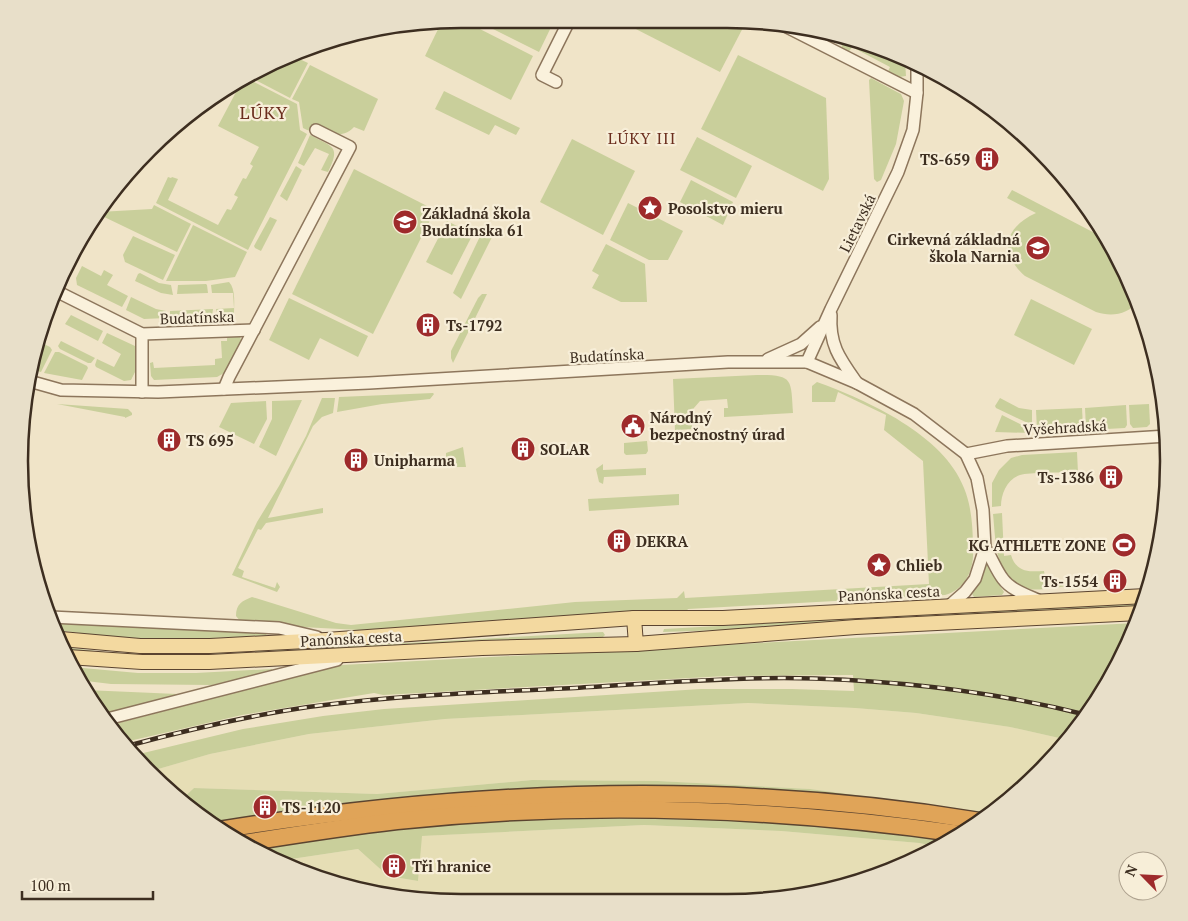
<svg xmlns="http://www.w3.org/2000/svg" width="1188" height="921" font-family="'PT Serif',serif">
<rect width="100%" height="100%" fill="#f0e4c8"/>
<g fill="#e6deb5">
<path d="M748 703 855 708 916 713 1010 727 1068 740 1019 792 990 813 810 789 658 781 532 780 377 794 194 788 181 800 148 772 210 754 309 734 445 719Z"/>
<path d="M644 825 781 831 919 843 940 847 869 879 757 901 460 902 375 894 291 869 278 861 358 849 388 876 418 881 421 836Z"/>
</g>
<g fill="#c9cf9b">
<path d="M460 19 533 56 511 100 425 56 442 21Z"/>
<path d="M488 19H555L539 52 485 25Z"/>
<path d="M629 19 747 20 720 72 626 24Z"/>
<path d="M851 39 870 42 905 61 906 76 899 77 887 74 890 67 852 47 848 53C843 51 841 49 842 43L848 46Z"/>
<path d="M738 55 826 98 829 179 823 191 701 129Z"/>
<path d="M293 56 308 63 290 98 246 75Z"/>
<path d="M310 65 378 99 364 131 354 127C343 140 317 135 303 128L299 102 292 99Z"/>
<path d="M244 77 297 104 300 130 307 134 248 250 156 203 168 177 171 178 172 177 178 179 168 200 218 225 227 209 231 210 238 197 234 195 243 178 246 179 253 166 250 164 259 147 218 126Z"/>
<path d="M871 78 897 92 901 94 904 101 896 144 881 180 877 182 874 179 869 80Z"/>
<path d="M444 91 520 128 516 135 495 125 489 135 435 109Z"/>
<path d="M310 135C333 147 341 146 328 172L321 170 329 154 315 148 304 166 298 163Z"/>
<path d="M697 137 752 166 736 198 680 170Z"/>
<path d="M572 139 635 171 603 235 540 202Z"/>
<path d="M296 166 302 170 287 201 280 196Z"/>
<path d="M354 169 435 210 373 334 292 294Z"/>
<path d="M691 180 733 202 723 225 680 202Z"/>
<path d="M1012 190 1110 241 1138 301C1128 315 1111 317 1096 312L1025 276C998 252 1005 227 1036 213L1007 198Z"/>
<path d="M628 203 683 231 668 260H649L610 240Z"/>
<path d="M154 205 191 224 177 252 98 214 99 212 152 209Z"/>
<path d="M270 217 277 220 261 251 255 248 254 246Z"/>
<path d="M447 221 473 234 452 275 426 262Z"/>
<path d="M193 225 247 252 235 277 206 281H166Z"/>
<path d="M484 228 494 233 461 299 453 293Z"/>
<path d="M133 236 175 255 163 280 125 262 123 255Z"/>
<path d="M606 244 645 264 647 302H621L592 288 599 275 592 271Z"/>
<path d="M82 266 101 276 104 270 113 275 107 285 128 296 122 307 77 285 76 278Z"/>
<path d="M140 273 159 283 171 285 173 295 161 293 135 281 138 274Z"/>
<path d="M229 282C236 289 234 305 234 315L218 316 216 309 234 308 233 293H212L211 285Z"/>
<path d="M206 284 207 285 208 293 177 294 178 285Z"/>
<path d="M482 294H487L453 363 451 358V351L478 298Z"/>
<path d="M131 297 156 309 166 311V318L144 319 126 310Z"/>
<path d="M289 298 368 336 358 357 320 338 309 360 269 340Z"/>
<path d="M1031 299 1092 329 1074 365 1014 335Z"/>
<path d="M213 309 212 316H170V311Z"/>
<path d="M71 315 103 331 98 341 65 324Z"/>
<path d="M107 333 135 346 136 370 131 380 124 381 96 367 95 365 97 359 114 367 121 354 102 343Z"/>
<path d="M227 336 240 337 242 342 228 368 224 373 217 377 154 380 151 376 150 363 153 362 154 368 215 365V359L222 358 221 341H227Z"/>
<path d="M36 340 50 347 52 350 41 372 31 369 34 346Z"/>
<path d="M61 341 95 358 91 363H88L60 349 58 346Z"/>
<path d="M55 352H59L87 366 88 368 82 380 44 373Z"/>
<path d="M757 375C793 375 791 378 793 413L724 417V408H728L727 399 700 401 687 416V424H692V429L675 430 673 379Z"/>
<path d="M817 382C867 400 944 435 964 488 972 507 973 531 973 551 974 571 964 590 945 595L688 609 686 612 359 630 244 624 240 621 236 616C236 604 242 601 252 597L336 623 351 625 575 602 677 598 684 591 685 598 929 584 923 461 884 430 886 415 838 392 835 402H812V386Z"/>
<path d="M433 393 434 394 430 399 382 404 337 412 339 397Z"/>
<path d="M322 398H335L333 413 322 417 313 426 268 518 323 508V513L266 523 261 530 258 529 238 568 244 571 242 577 275 588 277 582 280 587 277 592 232 575 257 522 279 486 306 436Z"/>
<path d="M1000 398 1019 408 1032 410V425L996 408 995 406Z"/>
<path d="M302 400 276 456 259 447 272 419V401Z"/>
<path d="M266 401 267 419 254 444 219 427 231 403Z"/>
<path d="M57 404 128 409 132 413V415L125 418V417Z"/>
<path d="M1149 404 1150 424 1147 427 1133 428 1130 424 1129 405Z"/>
<path d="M1126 405 1127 425 1125 428 1088 430 1086 428 1085 408Z"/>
<path d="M1082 408 1083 427 1081 430 1040 432 1037 430 1036 410Z"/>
<path d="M1002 415 1032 430 1031 433 995 432Z"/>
<path d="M647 441 648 451 646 454 626 455 624 453V443Z"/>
<path d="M463 447 466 467H446V453Z"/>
<path d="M1077 452 1078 473 1072 477 1071 472C1059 473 1030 472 1020 475 1007 479 1001 494 1001 506L992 507V483L999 470 1011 458 1022 455Z"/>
<path d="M603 464V470L646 468V475L604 477 603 484 599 482 596 469Z"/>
<path d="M679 494V505L589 511 588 499Z"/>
<path d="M1002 513 1004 556 1011 555C1016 572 1029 572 1044 571L1046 583 1068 586C1056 587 1040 591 1029 589 994 580 996 542 993 514Z"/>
<path d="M985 561 988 562 995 578 1004 592 1002 595 974 597 972 594 979 584Z"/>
<path d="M1144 602 1142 608 754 629 663 632 664 629Z"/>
<path d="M53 622 261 633 266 634 267 636 185 639 120 638 57 630Z"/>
<path d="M1136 623 1124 656 1078 729 1068 740 1010 727 916 713 855 708 748 703 445 719 309 734 210 754 148 772 135 755 243 729 323 716 384 709 701 689H792L854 691 853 675 726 676 383 695 374 693 242 715 125 742 111 725 342 665Z"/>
<path d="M603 632 605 635 603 637 198 658 66 652 64 647 104 652 158 655 228 653Z"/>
<path d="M72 667 138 673H196L272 669V671L212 685 111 684 78 680Z"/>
<path d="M85 690 177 694V696L103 715Z"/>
<path d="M532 780 658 781 810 789 990 813 949 843 940 847 919 843 781 831 644 825 422 836 418 881 388 876 358 849 278 861 215 828 181 800 194 788 377 794Z"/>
</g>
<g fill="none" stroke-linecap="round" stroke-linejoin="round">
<defs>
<g id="minor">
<path d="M783 25 917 93"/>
<path d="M556 82 542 75 570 19"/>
<path d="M56 291 142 334 254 330"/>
<path d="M831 315C829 345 840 359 857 383"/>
<path d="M768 359 801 344 820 327"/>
<path d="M807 362 831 309 898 172 913 130 917 93V68"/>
<path d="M29 381 61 390 158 392 369 383 728 362H807L857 383 914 414 966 454 977 478 983 510 985 548 975 579 965 592 949 606"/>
<path d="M224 389 229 377 350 147 316 130"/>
<path d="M142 392V334"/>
<path d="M966 454 1007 446 1167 436"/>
<path d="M985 548C992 558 996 570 1003 579 1011 590 1027 595 1040 601"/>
<path d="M51 617 279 628 317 637"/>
<path d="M107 719 337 660"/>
</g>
<g id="major">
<path d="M634 618 636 644"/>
<path d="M61 639 140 646H210L326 640 634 618H723L1146 596"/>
<path d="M68 657 142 662H209L482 648 636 644 856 627 1140 613"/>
</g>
<g id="highway">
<path d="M219 830C471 789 727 779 980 821"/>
<path d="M244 843C294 835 345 827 397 821 584 801 775 808 961 834"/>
</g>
</defs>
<use href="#minor" stroke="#8d765c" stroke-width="14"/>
<use href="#major" stroke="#5b4430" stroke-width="16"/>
<use href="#highway" stroke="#5b4430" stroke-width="19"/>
<use href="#minor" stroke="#faf1dc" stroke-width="11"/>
<use href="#major" stroke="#f3d9a0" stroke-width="14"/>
<use href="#highway" stroke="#e0a458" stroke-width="16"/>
<defs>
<path id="rail" d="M127 746C187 730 247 716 308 707 396 695 486 692 575 688 644 684 714 678 784 678 886 679 988 690 1087 715"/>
</defs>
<use href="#rail" stroke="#3d2e20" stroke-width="4.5"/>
<use href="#rail" stroke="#f7eed8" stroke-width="2.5" stroke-dasharray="8" stroke-linecap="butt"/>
</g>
<defs>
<symbol id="building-disc" viewBox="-11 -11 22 22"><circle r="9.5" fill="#9e2a2b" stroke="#f7eed8"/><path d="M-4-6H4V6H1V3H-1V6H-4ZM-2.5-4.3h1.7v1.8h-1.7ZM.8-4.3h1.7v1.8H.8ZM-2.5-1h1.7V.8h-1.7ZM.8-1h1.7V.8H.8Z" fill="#fff"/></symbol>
<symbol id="sight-disc" viewBox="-11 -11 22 22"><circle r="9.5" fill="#9e2a2b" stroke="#f7eed8"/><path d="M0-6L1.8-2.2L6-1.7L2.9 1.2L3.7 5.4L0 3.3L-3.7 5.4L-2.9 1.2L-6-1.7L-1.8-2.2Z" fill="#fff"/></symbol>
<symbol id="school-disc" viewBox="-11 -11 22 22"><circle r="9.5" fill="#9e2a2b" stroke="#f7eed8"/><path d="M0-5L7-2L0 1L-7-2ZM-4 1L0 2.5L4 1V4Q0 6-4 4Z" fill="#fff"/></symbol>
<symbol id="civic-disc" viewBox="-11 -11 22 22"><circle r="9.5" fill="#9e2a2b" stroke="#f7eed8"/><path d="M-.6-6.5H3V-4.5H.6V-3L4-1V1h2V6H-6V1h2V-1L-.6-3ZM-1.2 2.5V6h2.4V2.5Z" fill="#fff"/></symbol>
<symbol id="stadium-disc" viewBox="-11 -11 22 22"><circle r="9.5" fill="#9e2a2b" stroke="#f7eed8"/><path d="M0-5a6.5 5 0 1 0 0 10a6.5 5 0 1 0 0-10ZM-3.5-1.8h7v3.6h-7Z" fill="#fff"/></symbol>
</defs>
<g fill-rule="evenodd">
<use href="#building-disc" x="973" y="145" width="28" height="28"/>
<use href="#sight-disc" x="636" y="194" width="28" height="28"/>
<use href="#school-disc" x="391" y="208" width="28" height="28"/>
<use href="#school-disc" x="1024" y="234" width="28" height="28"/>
<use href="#building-disc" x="414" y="311" width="28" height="28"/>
<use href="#civic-disc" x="619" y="412" width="28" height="28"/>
<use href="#building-disc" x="155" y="426" width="28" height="28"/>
<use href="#building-disc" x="509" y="435" width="28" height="28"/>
<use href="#building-disc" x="342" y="446" width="28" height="28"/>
<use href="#building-disc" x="1097" y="463" width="28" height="28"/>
<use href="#building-disc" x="605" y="527" width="28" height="28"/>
<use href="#stadium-disc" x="1110" y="531" width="28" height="28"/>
<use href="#sight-disc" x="865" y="551" width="28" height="28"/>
<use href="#building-disc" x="1101" y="567" width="28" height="28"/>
<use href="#building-disc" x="251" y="793" width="28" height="28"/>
<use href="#building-disc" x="380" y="852" width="28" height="28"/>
</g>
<g text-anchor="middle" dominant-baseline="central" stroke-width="4.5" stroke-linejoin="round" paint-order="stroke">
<g font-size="15" font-weight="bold" fill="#3d2e20" stroke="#f7eed8" text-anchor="start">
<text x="970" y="159" text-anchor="end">TS-659</text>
<text x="668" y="208">Posolstvo mieru</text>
<text x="422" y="213">Základná škola<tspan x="422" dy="17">Budatínska 61</tspan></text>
<text x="1020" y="239" text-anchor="end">Cirkevná základná<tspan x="1020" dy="17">škola Narnia</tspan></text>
<text x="446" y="325">Ts-1792</text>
<text x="650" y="417">Národný<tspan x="650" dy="17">bezpečnostný úrad</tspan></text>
<text x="186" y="440">TS 695</text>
<text x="540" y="449">SOLAR</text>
<text x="374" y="460">Unipharma</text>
<text x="1094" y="477" text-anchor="end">Ts-1386</text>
<text x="636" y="541">DEKRA</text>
<text x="1106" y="545" text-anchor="end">KG ATHLETE ZONE</text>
<text x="896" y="565">Chlieb</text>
<text x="1098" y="581" text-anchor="end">Ts-1554</text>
<text x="282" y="807">TS-1120</text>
<text x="412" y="866">Tři hranice</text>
</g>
<g font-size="15" fill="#3d2e20" stroke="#f7eed8">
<text transform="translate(857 223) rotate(-64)">Lietavská</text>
<text transform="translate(197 317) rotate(-2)">Budatínska</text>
<text transform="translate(607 355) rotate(-3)">Budatínska</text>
<text transform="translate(1065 427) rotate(-3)">Vyšehradská</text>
<text transform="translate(889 593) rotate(-3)">Panónska cesta</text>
<text transform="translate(351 638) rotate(-3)">Panónska cesta</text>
</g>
<g font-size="16" letter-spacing="1" fill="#6b2e1e" stroke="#f7eed8">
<text x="642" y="138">LÚKY III</text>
</g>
<g font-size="18" letter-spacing="1" fill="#6b2e1e" stroke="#f7eed8">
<text x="264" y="112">LÚKY</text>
</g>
</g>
<path d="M0 0H1188V921H0ZM461 28H727A433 433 0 0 1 1160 461V461A433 433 0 0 1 727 894H461A433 433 0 0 1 28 461V461A433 433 0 0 1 461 28Z" fill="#e8dfc9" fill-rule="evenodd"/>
<path fill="none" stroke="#3d2e20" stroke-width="2.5" d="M461 28H727A433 433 0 0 1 1160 461V461A433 433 0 0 1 727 894H461A433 433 0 0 1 28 461V461A433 433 0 0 1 461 28Z"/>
<g transform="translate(1143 876) rotate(294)"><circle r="24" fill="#f7eed8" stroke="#ada18e"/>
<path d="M0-4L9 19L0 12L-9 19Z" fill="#9e2a2b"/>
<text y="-8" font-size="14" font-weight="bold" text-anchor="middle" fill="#3d2e20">N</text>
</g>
<path d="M22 891v8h131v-8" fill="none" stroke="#3d2e20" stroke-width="2.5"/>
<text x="30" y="891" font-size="15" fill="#3d2e20" stroke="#f7eed8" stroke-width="4" paint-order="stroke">100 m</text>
</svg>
